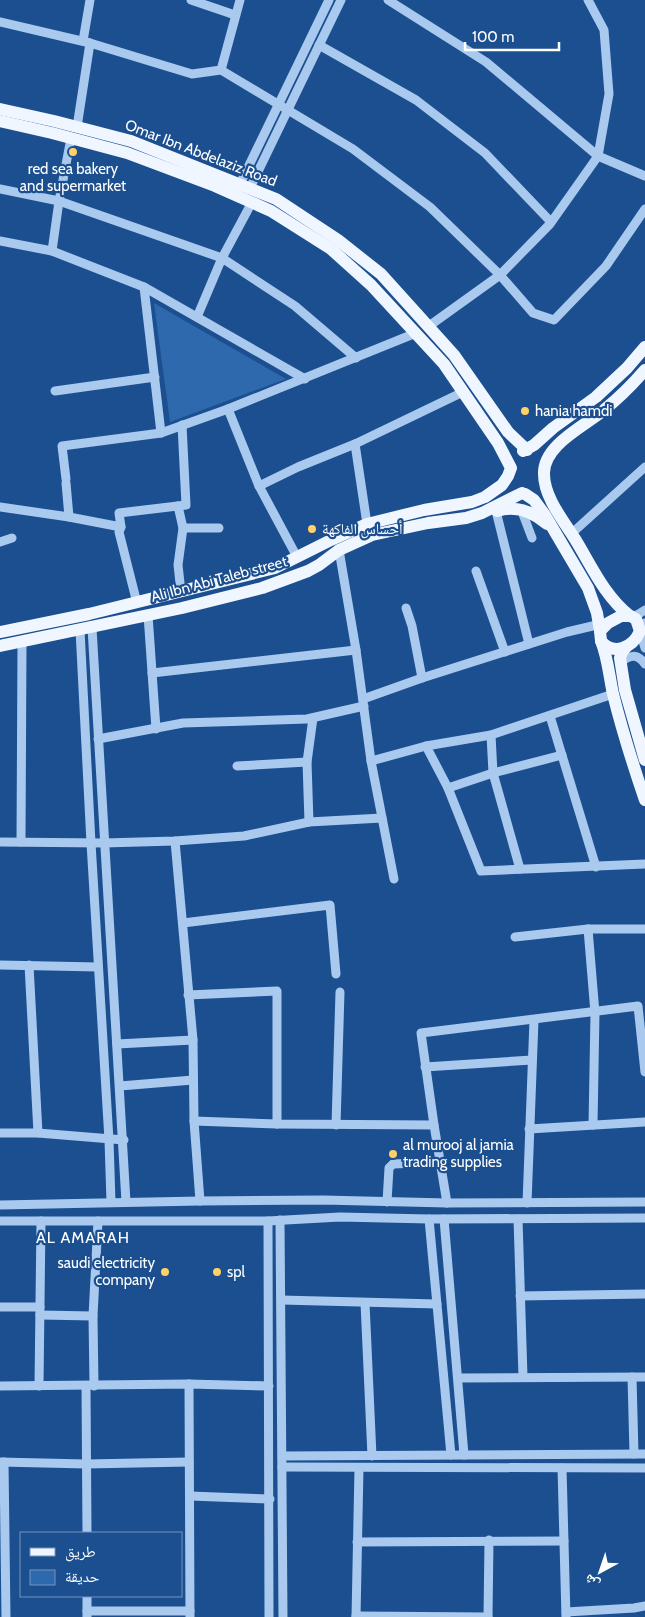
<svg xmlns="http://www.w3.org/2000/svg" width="645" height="1617" font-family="Cabin,'Noto Naskh Arabic',sans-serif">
<rect width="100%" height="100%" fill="#1b4f8f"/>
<path fill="#2e69ad" d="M154 303 286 379 170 422Z"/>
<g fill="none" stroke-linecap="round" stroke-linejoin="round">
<g stroke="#a9c9ee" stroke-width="9">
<path d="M191 0 235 15"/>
<path d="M388 0 486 62 598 156 645 176"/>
<path d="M0 22 90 43 192 74 221 70 353 149 430 207 500 275 533 313 554 320 606 266 645 209"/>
<path d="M83 41 90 0"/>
<path d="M319 45 416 100 485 153 551 222"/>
<path d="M221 70 240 0"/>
<path d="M77 127 90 43"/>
<path d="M240 184 329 0"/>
<path d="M250 188 341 0"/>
<path d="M0 189 59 201 222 258 295 306 356 358"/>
<path d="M0 241 52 251 144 287 305 379"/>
<path d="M52 251 59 201 71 138"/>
<path d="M144 287 161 433"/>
<path d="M197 317 222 258 252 202"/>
<path d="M429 326 500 275 550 224 598 156 609 94 604 30 588 0"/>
<path d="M55 391 155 377"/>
<path d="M228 409 259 486 297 557"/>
<path d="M355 444 367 524"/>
<path d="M66 479 62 446 161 433 228 409 416 333"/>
<path d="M66 483 69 517"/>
<path d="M259 486 298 467 355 444 463 392"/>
<path d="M178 506 183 528 178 565 181 592"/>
<path d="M0 507 69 517 121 527"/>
<path d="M521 509 532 538"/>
<path d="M496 511 529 644"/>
<path d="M183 528H219"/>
<path d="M571 534 645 467"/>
<path d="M0 542 12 538"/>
<path d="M339 550 356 650 371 761 394 879"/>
<path d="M476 571 505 652"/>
<path d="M137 603 119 532 121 527 119 513 186 505 182 425"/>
<path d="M406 608 412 626 422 678"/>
<path d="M148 615 156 729"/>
<path d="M630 616 637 615 645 610"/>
<path d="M645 623 640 631 645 648"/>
<path d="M92 628 126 1202"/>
<path d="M80 630 91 843 109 1140 111 1202"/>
<path d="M620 663C629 655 637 653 645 664"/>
<path d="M152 673 356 650"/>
<path d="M363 699 422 678 567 632 601 624"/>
<path d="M550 716 596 867"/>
<path d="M491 735 493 773 520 869"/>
<path d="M98 739 183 723 307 719 364 706"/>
<path d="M426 746 448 788 481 871 645 864"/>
<path d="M371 761 426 746 491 735 613 694"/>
<path d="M237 766 307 762"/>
<path d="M448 788 493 773 562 755"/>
<path d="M309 822 307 762 313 718"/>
<path d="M175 841 193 1040 194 1121 200 1201"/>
<path d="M0 842 104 843 175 841 244 836 309 822 382 818"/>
<path d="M21 842 22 643"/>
<path d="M183 923 330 905 336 974"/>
<path d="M588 929 595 1013 593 1125"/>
<path d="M515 937 588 929H645"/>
<path d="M0 965 98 967"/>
<path d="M29 965 38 1133"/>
<path d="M188 995 277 991V1124"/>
<path d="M117 1044 193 1040"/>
<path d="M425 1067 532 1060"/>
<path d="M120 1086 193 1080"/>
<path d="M194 1121 277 1124 434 1125 447 1203"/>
<path d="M336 1125 340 992"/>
<path d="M434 1125 421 1033 638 1006 645 1072"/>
<path d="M529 1129 645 1122"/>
<path d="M0 1133H38L124 1140"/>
<path d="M387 1202 389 1168 393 1164 440 1162"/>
<path d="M527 1203 534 1020"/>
<path d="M0 1205 200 1201 323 1200 447 1203 645 1202"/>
<path d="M429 1219 451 1455"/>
<path d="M444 1219 464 1455"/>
<path d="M518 1219 523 1377"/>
<path d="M280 1220 283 1617"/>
<path d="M0 1221H268L340 1217 429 1219 645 1218"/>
<path d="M268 1221 269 1617"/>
<path d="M520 1296 645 1294"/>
<path d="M281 1300 437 1304"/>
<path d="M365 1303 372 1456"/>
<path d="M0 1307H40"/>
<path d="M40 1315 93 1316"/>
<path d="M632 1377 634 1454"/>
<path d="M458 1378 645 1377"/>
<path d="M189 1384 190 1617"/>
<path d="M0 1386 189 1384 269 1386"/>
<path d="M39 1386 41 1221"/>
<path d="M86 1386 87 1533"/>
<path d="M94 1386 93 1316 98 1221"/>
<path d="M282 1456 645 1454"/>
<path d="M0 1462 86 1464 189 1462"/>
<path d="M4 1462 6 1617"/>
<path d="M282 1467 645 1468"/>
<path d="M562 1468 566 1617"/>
<path d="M190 1496 270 1499"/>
<path d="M357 1542 564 1541"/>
<path d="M87 1596V1617"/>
<path d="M87 1611H190"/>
<path d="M566 1612 634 1608 645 1606"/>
<path d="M356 1616 488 1617"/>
<path d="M356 1617 359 1468"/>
<path d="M488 1617 489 1540"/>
</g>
<g stroke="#f0f6ff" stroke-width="12">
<path d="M0 109 54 121 131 141 276 199 338 240 381 274 454 355 508 432 527 450"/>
<path d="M0 121 52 133 127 153 215 186 271 211 331 249 371 285 444 364 498 443 511 468 508 476 502 485 485 497 472 502 424 510 367 524 331 540 275 568 89 614 0 632"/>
<path d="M523 451 534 445 553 428 596 397 627 368 645 347"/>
<path d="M525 494 534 500 545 515 588 588 597 613 600 631"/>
<path d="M497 511C516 505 533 512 547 524"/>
<path d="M621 616H630L636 619 640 631C633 648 613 656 601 641L600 631 608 623Z"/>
<path d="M630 616C605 597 591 565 575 539 563 520 544 497 544 474 543 445 585 426 604 410 619 398 633 384 645 370"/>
<path d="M601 641C608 658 609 676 613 694 622 730 633 765 645 800"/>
<path d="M0 646 182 608 262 588 308 571 319 565 339 550 372 535 428 523 466 518 482 513 522 493"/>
<path d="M626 647 622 652 620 658 625 690 645 760"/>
</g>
</g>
<g fill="#ffd166" stroke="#1b4f8f" stroke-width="2">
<circle cx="73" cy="152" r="5"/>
<circle cx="525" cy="411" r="5"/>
<circle cx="312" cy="529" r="5"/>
<circle cx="393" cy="1154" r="5"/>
<circle cx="165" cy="1272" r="5"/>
<circle cx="217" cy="1272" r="5"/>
</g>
<g text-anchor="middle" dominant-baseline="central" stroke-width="4.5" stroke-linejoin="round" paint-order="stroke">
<g font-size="15" fill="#fff" stroke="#1b4f8f">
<text transform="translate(201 153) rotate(21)">Omar Ibn Abdelaziz Road</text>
<text transform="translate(219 579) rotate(-15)">Ali Ibn Abi Taleb street</text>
</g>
<g font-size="15" fill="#fff" stroke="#1b4f8f" text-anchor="start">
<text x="73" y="169" text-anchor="middle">red sea bakery<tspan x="73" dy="17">and supermarket</tspan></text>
<text x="535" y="411">hania hamdi</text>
<text x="322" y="529">أحساس الفاكهة</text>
<text x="403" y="1145">al murooj al jamia<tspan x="403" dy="17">trading supplies</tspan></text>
<text x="155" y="1263" text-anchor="end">saudi electricity<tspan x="155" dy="17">company</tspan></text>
<text x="227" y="1272">spl</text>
</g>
<g font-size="16" letter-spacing="1" fill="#fff" stroke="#1b4f8f">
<text x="83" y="1237">AL AMARAH</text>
</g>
</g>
<rect x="20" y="1532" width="162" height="65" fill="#1b4f8f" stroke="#7695bc"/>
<rect x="30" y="1548" width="25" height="8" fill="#f0f6ff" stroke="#7695bc"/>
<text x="65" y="1557" font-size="15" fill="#ffffff">طريق</text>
<rect x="30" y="1570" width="25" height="15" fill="#2e69ad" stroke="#7695bc"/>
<text x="65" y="1582" font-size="15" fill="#ffffff">حديقة</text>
<g transform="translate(600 1572) rotate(220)" stroke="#1b4f8f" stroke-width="4" paint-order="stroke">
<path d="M0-4L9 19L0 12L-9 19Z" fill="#ffffff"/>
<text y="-8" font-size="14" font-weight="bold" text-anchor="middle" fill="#ffffff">ش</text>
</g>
<path d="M465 42v8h94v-8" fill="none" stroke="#ffffff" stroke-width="2.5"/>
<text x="472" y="42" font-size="15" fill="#ffffff" stroke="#1b4f8f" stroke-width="4" paint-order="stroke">100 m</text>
</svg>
